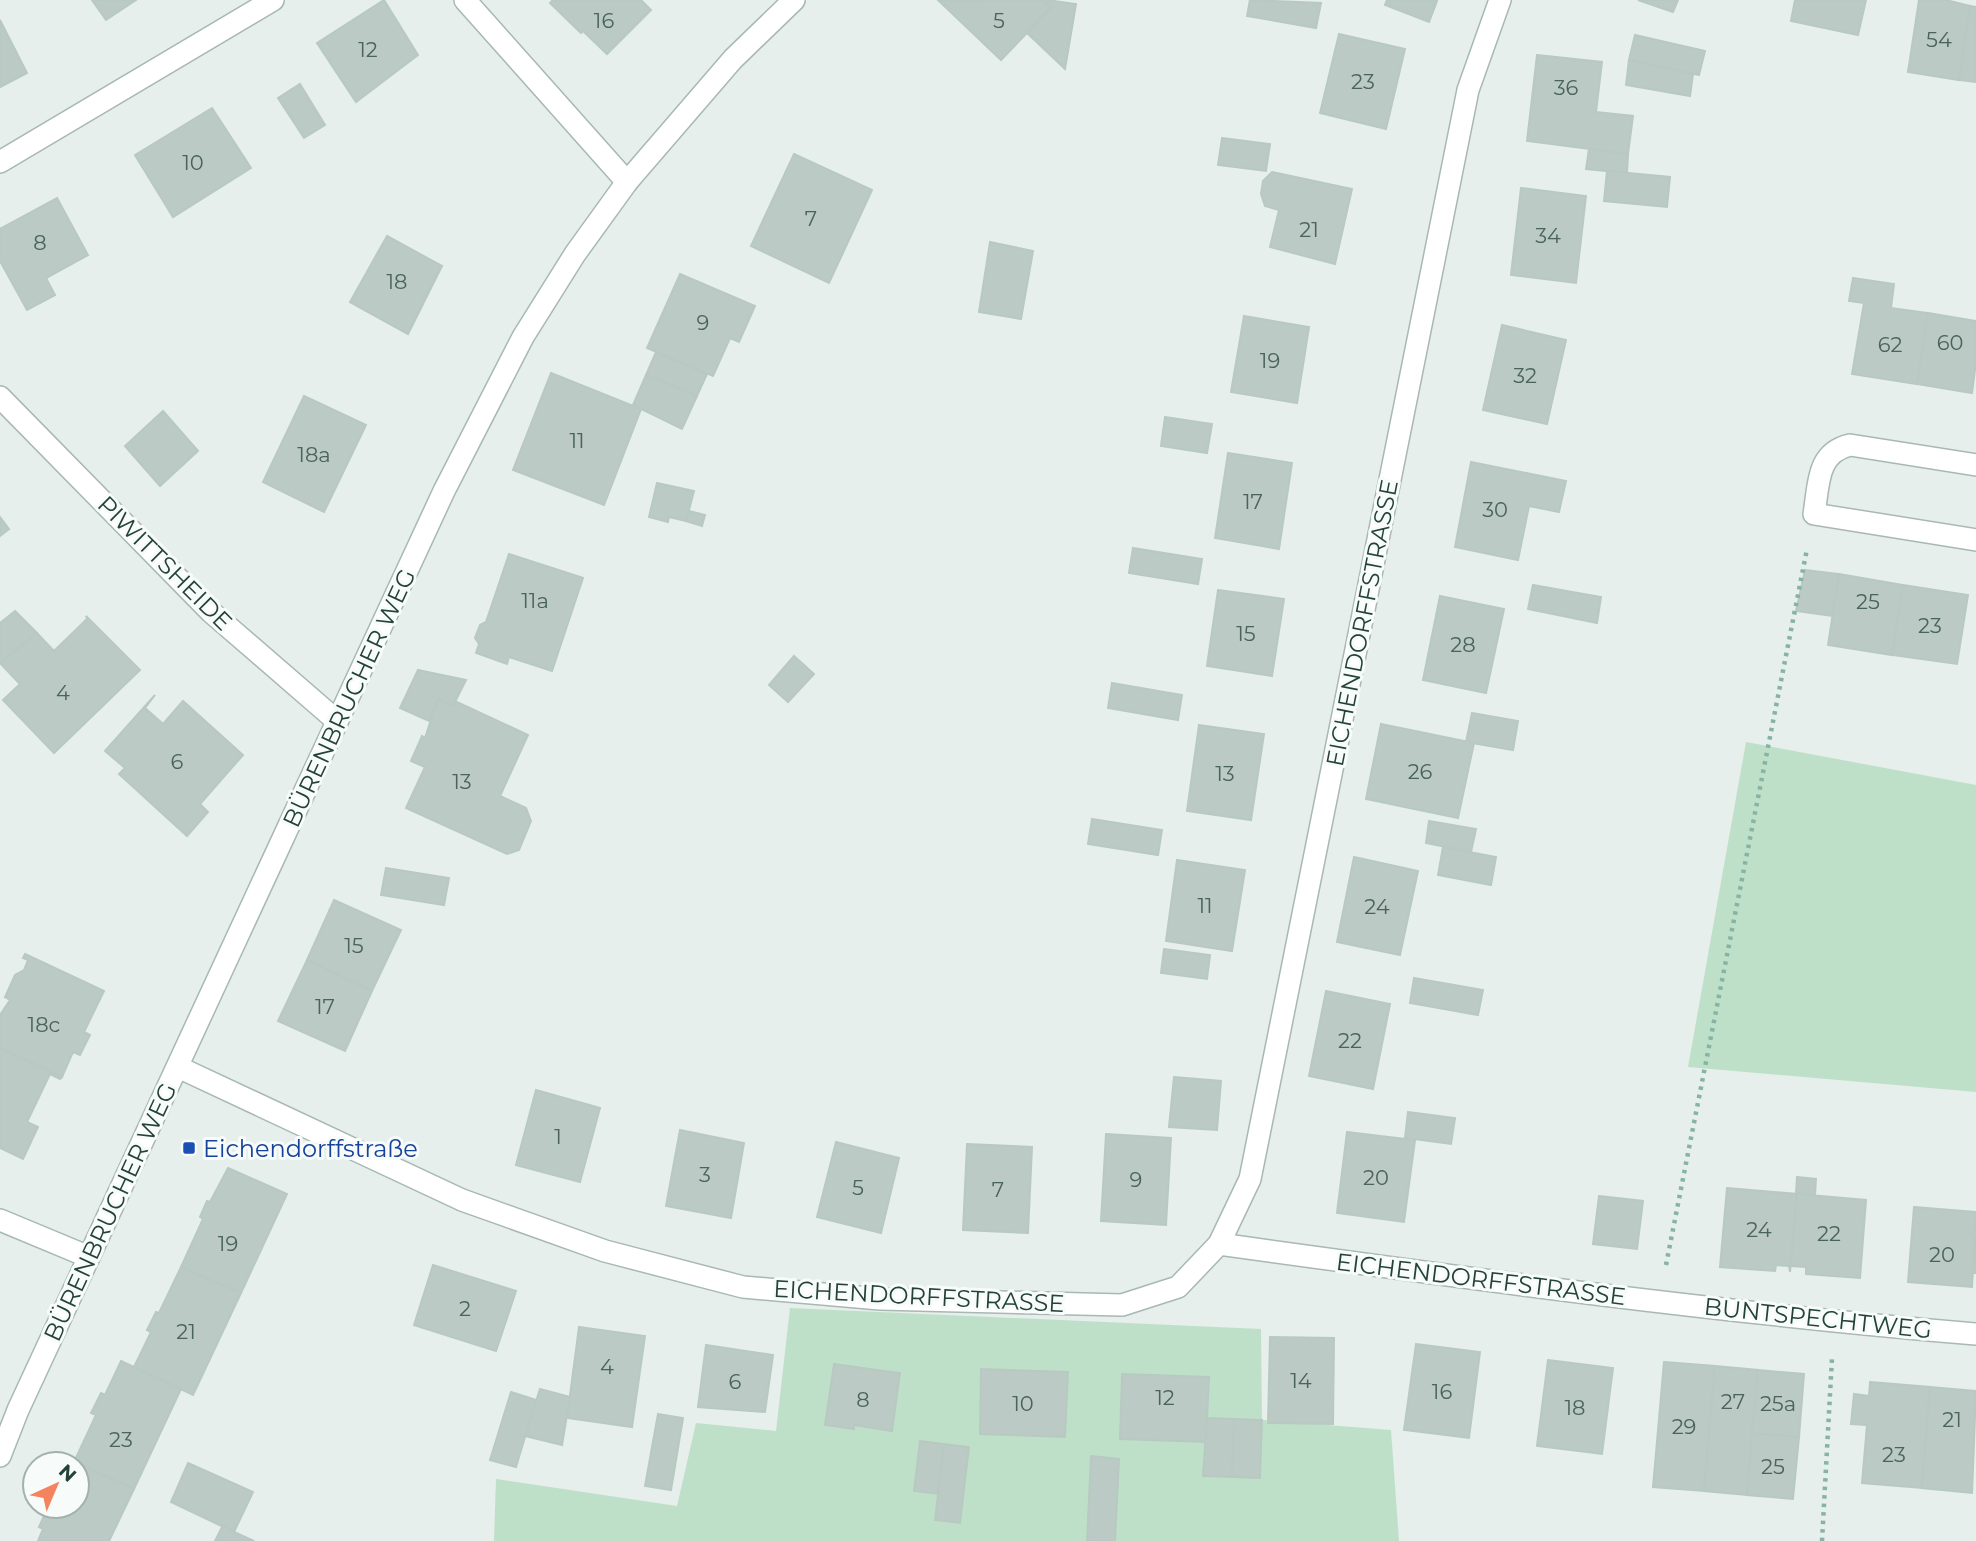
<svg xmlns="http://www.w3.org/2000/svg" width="1976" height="1541" font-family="Montserrat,sans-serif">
<rect width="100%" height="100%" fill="#e6efeb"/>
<g fill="#bfe0c8">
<path d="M1746 742 1976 785V1092L1688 1067Z"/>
<path d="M790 1308 1261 1329 1262 1420 1391 1430 1399 1541H494L496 1479 677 1506 696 1423 776 1431Z"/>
</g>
<g fill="#bbcac4" stroke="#b8c9c2" stroke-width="2">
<path d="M92 0H136L106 20Z"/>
<path d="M384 0 418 55 356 102 317 43Z"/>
<path d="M553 0H641L651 10 607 54 583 31 581 33 550 3Z"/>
<path d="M1043 0 1051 8 1001 60 939 1Z"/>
<path d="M1047 0 1076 4 1065 69 1027 33 1051 8 1045 2Z"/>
<path d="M1250 0 1321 3 1316 28 1247 16Z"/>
<path d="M1387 0H1435L1437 1 1429 22 1385 5Z"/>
<path d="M1638 0H1678L1673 12Z"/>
<path d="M1795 0H1866L1858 35 1791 21Z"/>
<path d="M1919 0H1946L1970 6 1959 80 1908 72Z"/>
<path d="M1970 6 1976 7V82L1959 80Z"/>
<path d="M0 20 27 73 0 87Z"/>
<path d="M1339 34 1405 49 1386 129 1320 113Z"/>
<path d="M1635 35 1705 51 1699 75 1629 60Z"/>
<path d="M1537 55 1602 62 1596 112 1633 116 1628 154 1527 141Z"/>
<path d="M1629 60 1693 74 1690 96 1626 85Z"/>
<path d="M300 84 325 125 304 138 278 98Z"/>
<path d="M212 108 251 168 173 217 135 155Z"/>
<path d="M1222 138 1270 144 1266 171 1218 165Z"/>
<path d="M1589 149 1628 154 1627 173 1586 169Z"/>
<path d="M794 154 872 190 829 283 751 246Z"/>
<path d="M1607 171 1670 177 1667 207 1604 201Z"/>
<path d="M1272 172 1352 189 1335 264 1270 247 1279 210 1265 206 1261 194 1263 181Z"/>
<path d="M1521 188 1586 196 1576 283 1511 275Z"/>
<path d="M57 198 88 255 46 278 55 295 27 310 0 261V229Z"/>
<path d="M387 236 442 266 408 334 350 302Z"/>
<path d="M990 242 1033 251 1021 319 979 312Z"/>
<path d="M680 274 755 306 739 342 730 338 713 376 647 348Z"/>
<path d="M1853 278 1894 284 1891 308 1928 313 1917 384 1852 374 1864 303 1849 301Z"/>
<path d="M1928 313 1976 321V362L1972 393 1917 384Z"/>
<path d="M1244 316 1309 327 1297 403 1231 392Z"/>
<path d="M1502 325 1566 340 1547 424 1483 410Z"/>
<path d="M656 352 707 374 697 396 646 375Z"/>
<path d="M551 373 641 409 604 505 513 470Z"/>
<path d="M646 375 697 396 682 429 633 405Z"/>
<path d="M304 396 366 425 324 512 263 482Z"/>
<path d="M163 411 198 451 160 486 125 446Z"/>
<path d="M1165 417 1212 424 1207 453 1161 446Z"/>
<path d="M1228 453 1292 463 1279 549 1215 538Z"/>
<path d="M1471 462 1566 481 1559 512 1529 506 1518 560 1455 547Z"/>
<path d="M657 483 694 491 686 521 669 517 668 522 649 517Z"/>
<path d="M689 511 705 515 702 526 686 521Z"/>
<path d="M0 517 9 529 0 536Z"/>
<path d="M1133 548 1202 559 1198 584 1129 573Z"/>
<path d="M509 554 583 578 552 671 509 657 507 664 476 653 479 644 475 638 480 625 486 622Z"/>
<path d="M1805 570 1839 574 1832 616 1796 611Z"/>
<path d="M1839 574 1903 585 1892 655 1828 645Z"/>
<path d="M1533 585 1601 597 1597 623 1528 609Z"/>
<path d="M1903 585 1968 595 1957 664 1892 655Z"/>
<path d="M1218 590 1284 599 1272 676 1207 666Z"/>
<path d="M1440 596 1504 609 1486 693 1423 680Z"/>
<path d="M15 611 37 633 0 663V623Z"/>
<path d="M86 616 140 670 54 753 3 700 20 684 0 663 37 633 54 651 87 619Z"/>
<path d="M794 656 814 674 788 702 769 685Z"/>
<path d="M418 670 466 680 453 706 438 699 429 721 400 708Z"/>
<path d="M1112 683 1182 695 1178 720 1108 708Z"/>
<path d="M155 695 145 708 163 724 183 701 243 755 200 804 208 812 187 836 119 774 125 768 105 751Z"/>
<path d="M438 699 453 706 455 701 528 735 500 796 526 808 531 821 519 850 507 854 406 808 425 767 411 761 422 736 425 738Z"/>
<path d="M1472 713 1518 721 1513 750 1466 742Z"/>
<path d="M1381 724 1474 743 1458 818 1366 799Z"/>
<path d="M1199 725 1264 734 1251 820 1187 811Z"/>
<path d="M1092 819 1162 830 1158 855 1088 844Z"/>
<path d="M1429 821 1476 829 1471 852 1426 843Z"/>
<path d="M1443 847 1496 857 1491 885 1438 875Z"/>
<path d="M1354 857 1418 871 1400 955 1337 942Z"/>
<path d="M1177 860 1245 870 1232 951 1166 941Z"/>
<path d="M386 868 449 878 444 905 381 895Z"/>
<path d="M334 900 401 930 372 991 307 960Z"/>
<path d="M1164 949 1210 955 1207 979 1161 973Z"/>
<path d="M25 954 104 991 84 1032 90 1035 80 1055 73 1052 62 1077 0 1048V1015L10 1000 5 997 15 975 24 970 28 960 23 958Z"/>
<path d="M307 960 372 991 345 1051 278 1021Z"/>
<path d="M1414 978 1483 990 1478 1015 1410 1003Z"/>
<path d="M1326 991 1390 1004 1373 1089 1309 1076Z"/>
<path d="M0 1048 62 1077 60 1079 50 1074 27 1122 38 1127 23 1159 0 1148Z"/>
<path d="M1174 1077 1221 1081 1217 1130 1169 1127Z"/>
<path d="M536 1090 600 1108 580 1182 516 1165Z"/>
<path d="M1408 1112 1455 1118 1451 1144 1405 1138Z"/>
<path d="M680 1130 744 1143 731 1218 666 1206Z"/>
<path d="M1347 1132 1415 1140 1404 1222 1337 1213Z"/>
<path d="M1106 1134 1171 1138 1166 1225 1101 1221Z"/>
<path d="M836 1142 899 1158 881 1233 817 1217Z"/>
<path d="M967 1144 1032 1147 1028 1233 963 1230Z"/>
<path d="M228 1168 287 1194 241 1293 181 1267 203 1219 200 1217 207 1201 210 1202Z"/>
<path d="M1797 1177 1816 1179 1815 1195 1796 1193Z"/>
<path d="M1727 1188 1797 1194 1790 1272 1789 1266 1776 1265 1775 1271 1720 1267Z"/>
<path d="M1797 1194 1866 1200 1860 1278 1806 1274V1267L1791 1266Z"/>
<path d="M1599 1196 1643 1201 1637 1249 1593 1244Z"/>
<path d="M1914 1207 1976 1212 1972 1287 1908 1282Z"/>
<path d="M1976 1234V1273H1973Z"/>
<path d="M433 1265 516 1291 496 1351 414 1325Z"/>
<path d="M181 1267 241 1293 193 1395 134 1367 151 1332 147 1330 156 1312 159 1313Z"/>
<path d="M579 1327 645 1336 632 1427 567 1418Z"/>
<path d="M1270 1337 1334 1338 1333 1424 1268 1423Z"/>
<path d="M1416 1344 1480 1352 1469 1438 1404 1430Z"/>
<path d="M706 1345 773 1355 765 1412 698 1407Z"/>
<path d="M1548 1360 1613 1368 1602 1454 1537 1446Z"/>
<path d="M121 1361 181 1389 134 1489 74 1462 96 1415 91 1413 101 1393 105 1395Z"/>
<path d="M1664 1362 1715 1366 1704 1491 1653 1487Z"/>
<path d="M834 1364 900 1373 892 1431 854 1425V1429L825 1425Z"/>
<path d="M1715 1366 1758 1370 1747 1495 1704 1491Z"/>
<path d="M981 1369 1068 1372 1065 1437 980 1434Z"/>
<path d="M1758 1370 1804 1374 1799 1437 1752 1433Z"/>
<path d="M1122 1374 1209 1377 1206 1442 1120 1439Z"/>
<path d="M1870 1382 1930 1387 1922 1488 1862 1483 1867 1425 1851 1424 1854 1394 1869 1396Z"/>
<path d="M1930 1387 1976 1391 1972 1493 1922 1488Z"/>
<path d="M540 1389 570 1397 562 1445 525 1436Z"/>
<path d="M511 1392 536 1400 516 1467 490 1460Z"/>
<path d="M658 1414 683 1418 671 1490 645 1486Z"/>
<path d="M1207 1418 1234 1419 1232 1477 1203 1476Z"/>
<path d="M1234 1419 1262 1420 1260 1478 1232 1477Z"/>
<path d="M1752 1433 1799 1437 1793 1499 1747 1495Z"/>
<path d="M920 1441 944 1444 938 1494 914 1491Z"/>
<path d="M944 1444 969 1447 960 1523 935 1520Z"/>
<path d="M1091 1456 1119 1459 1115 1541H1087Z"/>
<path d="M74 1462 134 1489 109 1541H38L43 1529 39 1527 48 1507 77 1506V1464Z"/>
<path d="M188 1463 253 1492 234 1532 171 1502Z"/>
<path d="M223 1525 234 1532 254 1541H215Z"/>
</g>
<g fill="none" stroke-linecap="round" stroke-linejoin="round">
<defs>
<g id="minor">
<path d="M465 0 627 182"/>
<path d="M0 162 273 0"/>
<path d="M0 397 211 612 337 721"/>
<path d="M1976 465 1850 445C1816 453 1819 485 1814 514L1976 540"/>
<path d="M178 1067 462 1200 605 1251 743 1287 880 1299 1122 1305 1178 1287 1219 1244 1250 1179 1468 90 1500 0"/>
<path d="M0 1220 89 1257"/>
<path d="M1219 1244C1471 1279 1723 1313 1976 1334"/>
<path d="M0 1456 18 1410 444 491 523 337 575 254 627 182 733 59 794 0"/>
</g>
</defs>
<use href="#minor" stroke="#a8b8b2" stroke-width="24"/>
<g stroke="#86b3a5" stroke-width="4.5" stroke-dasharray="3.5 5" stroke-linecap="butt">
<path d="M1666 1265 1807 549"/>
<path d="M1822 1541 1832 1358"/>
</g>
<use href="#minor" stroke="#fff" stroke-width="21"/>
</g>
<rect fill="#1a4fb4" stroke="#f7fbf9" stroke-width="2.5" x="182" y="1141" width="14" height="14" rx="3.5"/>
<g text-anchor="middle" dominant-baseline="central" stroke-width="6" stroke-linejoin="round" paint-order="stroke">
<g font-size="21" fill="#4a645c">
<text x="604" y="20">16</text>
<text x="999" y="20">5</text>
<text x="1939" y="39">54</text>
<text x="368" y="49">12</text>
<text x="1363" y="81">23</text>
<text x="1566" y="87">36</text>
<text x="193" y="162">10</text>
<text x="811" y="218">7</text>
<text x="1309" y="229">21</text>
<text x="1548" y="235">34</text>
<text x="40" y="242">8</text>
<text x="397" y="281">18</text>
<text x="703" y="322">9</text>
<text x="1950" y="342">60</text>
<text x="1890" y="344">62</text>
<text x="1270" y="360">19</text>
<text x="1525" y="375">32</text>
<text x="577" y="440">11</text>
<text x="314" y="454">18a</text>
<text x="1253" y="501">17</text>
<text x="1495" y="509">30</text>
<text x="535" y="600">11a</text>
<text x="1868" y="601">25</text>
<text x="1930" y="625">23</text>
<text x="1246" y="633">15</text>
<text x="1463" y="644">28</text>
<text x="63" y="692">4</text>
<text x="177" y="761">6</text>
<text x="1420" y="771">26</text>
<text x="1225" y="773">13</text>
<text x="462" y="781">13</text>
<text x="1205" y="905">11</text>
<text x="1377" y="906">24</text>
<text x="354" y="945">15</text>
<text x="325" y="1006">17</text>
<text x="44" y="1024">18c</text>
<text x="1350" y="1040">22</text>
<text x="558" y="1136">1</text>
<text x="705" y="1174">3</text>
<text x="1376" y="1177">20</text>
<text x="1136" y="1179">9</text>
<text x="858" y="1187">5</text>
<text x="998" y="1189">7</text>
<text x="1759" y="1229">24</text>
<text x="1829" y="1233">22</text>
<text x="228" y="1243">19</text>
<text x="1942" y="1254">20</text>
<text x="465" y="1308">2</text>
<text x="186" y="1331">21</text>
<text x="607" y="1366">4</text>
<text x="1301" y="1380">14</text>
<text x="735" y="1381">6</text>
<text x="1442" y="1391">16</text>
<text x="1165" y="1397">12</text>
<text x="863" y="1399">8</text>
<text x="1733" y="1401">27</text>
<text x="1023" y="1403">10</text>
<text x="1778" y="1403">25a</text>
<text x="1575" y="1407">18</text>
<text x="1952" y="1419">21</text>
<text x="1684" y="1426">29</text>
<text x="121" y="1439">23</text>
<text x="1894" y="1454">23</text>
<text x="1773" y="1466">25</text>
</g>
<g font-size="24" fill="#24423a" stroke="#f7fbf9">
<text transform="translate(165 563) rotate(45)">PIWITTSHEIDE</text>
<text transform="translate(1362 623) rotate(-79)">EICHENDORFFSTRASSE</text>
<text transform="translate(349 698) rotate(-65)">BÜRENBRUCHER WEG</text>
<text transform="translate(110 1212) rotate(-65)">BÜRENBRUCHER WEG</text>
<text transform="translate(1481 1279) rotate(7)">EICHENDORFFSTRASSE</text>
<text transform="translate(919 1296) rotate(3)">EICHENDORFFSTRASSE</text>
<text transform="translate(1818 1318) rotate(6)">BUNTSPECHTWEG</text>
</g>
<g font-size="24" fill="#164399" stroke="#f7fbf9" text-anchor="start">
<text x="203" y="1148">Eichendorffstraße</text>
</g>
</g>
<g transform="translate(56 1485) rotate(44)"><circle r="33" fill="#f7fbf9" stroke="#a3b1ad" stroke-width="2"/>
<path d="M0-5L12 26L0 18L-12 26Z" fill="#f4845f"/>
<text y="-10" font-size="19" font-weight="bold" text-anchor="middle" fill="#24423a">N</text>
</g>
</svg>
